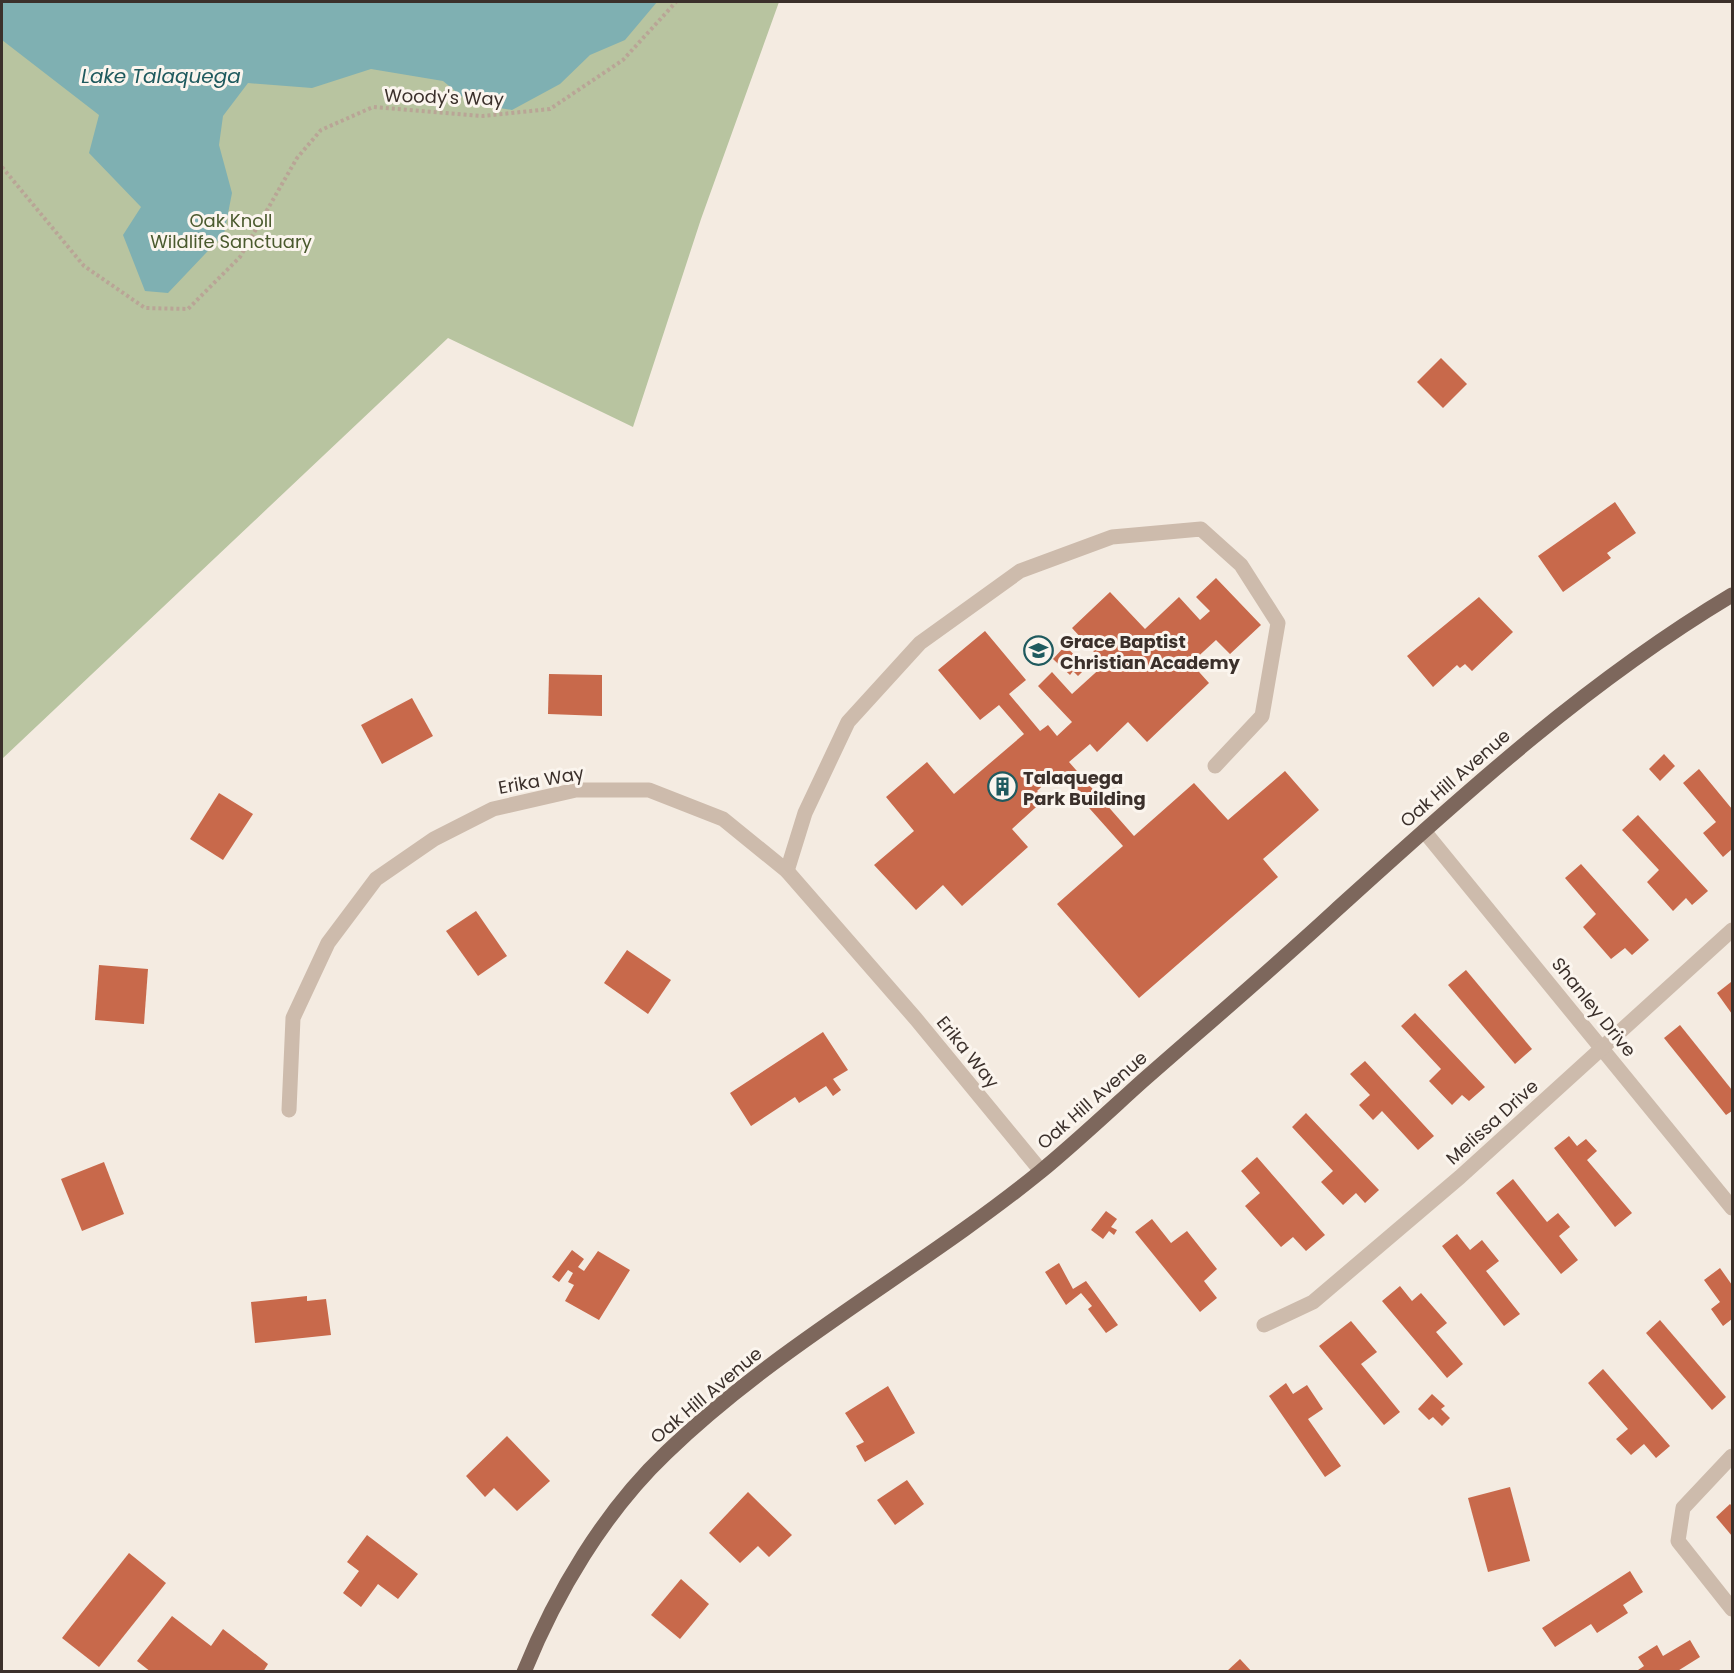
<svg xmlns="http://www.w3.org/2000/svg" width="1734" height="1673" font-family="Poppins,sans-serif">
<rect width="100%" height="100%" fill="#f4ebe1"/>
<path fill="#b8c4a0" d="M2 2H779L701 219 633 427 448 338 2 759Z"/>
<path fill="#7fb0b2" d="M2 2H657L625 40 590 55 560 84 512 110 470 103 443 81 371 69 312 88 248 83 223 116 219 145 232 193 224 234 168 293 145 291 123 235 141 207 89 153 99 115 2 40Z"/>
<g fill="#c8694b">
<path d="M1441 358 1467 384 1443 408 1417 382Z"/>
<path d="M1615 502 1636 533 1607 553 1611 558 1563 592 1538 556Z"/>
<path d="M1216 578 1261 625 1230 654 1216 640 1191 663 1209 683 1147 742 1128 722 1097 752 1090 744 1069 762 1134 836 1194 783 1228 820 1285 771 1319 810 1263 859 1278 877 1139 998 1057 904 1123 846 1057 772 1037 791 1045 799 1012 829 1028 847 962 906 943 885 916 910 874 865 914 831 886 797 927 762 954 794 1024 734 999 705 980 720 938 670 985 631 1026 680 1009 694 1040 731 1048 725 1057 736 1072 722 1038 686 1052 672 1072 694 1105 664 1072 628 1110 592 1145 629 1179 597 1200 620 1210 611 1196 597Z"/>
<path d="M1479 597 1513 632 1472 671 1465 664 1460 668 1457 665 1433 687 1407 656Z"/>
<path d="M1065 646 1083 663 1080 666 1084 670 1078 676 1073 671 1070 675 1053 659Z"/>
<path d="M549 674 602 675V716L548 714Z"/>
<path d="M412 698 433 736 382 764 361 725Z"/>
<path d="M1664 754 1675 766 1660 781 1649 769Z"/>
<path d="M1699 769 1732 809V849L1723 857 1703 833 1716 822 1683 783Z"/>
<path d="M219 793 253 814 223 860 190 839Z"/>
<path d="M1638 815 1708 891 1692 905 1686 898 1673 911 1647 882 1659 870 1622 830Z"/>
<path d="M1581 864 1649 940 1632 955 1625 948 1611 959 1583 927 1596 914 1565 878Z"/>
<path d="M476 911 507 956 478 976 446 931Z"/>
<path d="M627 950 671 980 648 1014 604 983Z"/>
<path d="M99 965 148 969 144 1024 95 1020Z"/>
<path d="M1466 970 1532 1049 1515 1064 1448 985Z"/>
<path d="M1731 982 1732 984V1014L1717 993Z"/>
<path d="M1415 1013 1485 1087 1469 1101 1462 1095 1452 1105 1429 1081 1441 1069 1401 1026Z"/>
<path d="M1680 1025 1732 1090V1111L1726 1115 1664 1038Z"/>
<path d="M823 1032 848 1070 833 1079 841 1090 833 1096 826 1086 799 1103 795 1097 751 1126 730 1093Z"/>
<path d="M1365 1061 1434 1136 1418 1150 1382 1111 1373 1120 1359 1105 1370 1095 1350 1074Z"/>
<path d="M1306 1113 1379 1190 1365 1203 1356 1193 1343 1205 1321 1182 1333 1171 1292 1127Z"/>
<path d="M1569 1136 1577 1146 1586 1139 1597 1151 1587 1160 1632 1213 1615 1227 1554 1148Z"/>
<path d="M1257 1157 1325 1235 1306 1251 1293 1237 1281 1247 1245 1206 1260 1193 1241 1171Z"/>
<path d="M104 1162 124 1214 82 1231 61 1179Z"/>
<path d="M1513 1179 1547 1222 1558 1213 1570 1227 1559 1236 1578 1260 1561 1274 1496 1193Z"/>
<path d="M1106 1211 1117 1219 1111 1227 1117 1230 1114 1235 1109 1231 1103 1239 1091 1230Z"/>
<path d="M1152 1219 1171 1243 1187 1231 1217 1269 1204 1281 1217 1298 1200 1312 1135 1232Z"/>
<path d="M1457 1234 1470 1250 1482 1240 1499 1261 1486 1271 1520 1314 1504 1326 1442 1246Z"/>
<path d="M572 1250 584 1259 578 1267 584 1271 598 1251 630 1270 599 1320 565 1301 574 1285 568 1282 573 1273 568 1270 559 1282 552 1277Z"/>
<path d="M1059 1263 1073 1289 1086 1281 1118 1325 1106 1333 1088 1309 1092 1306 1081 1293 1066 1305 1045 1272Z"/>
<path d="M1720 1268 1732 1285V1319L1723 1326 1711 1309 1720 1302 1704 1280Z"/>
<path d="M1400 1286 1412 1301 1421 1293 1447 1323 1436 1332 1463 1364 1447 1378 1382 1301Z"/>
<path d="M307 1296V1301L326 1299 331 1335 255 1343 251 1302Z"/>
<path d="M1660 1320 1726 1397 1712 1410 1646 1333Z"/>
<path d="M1351 1321 1377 1352 1361 1364 1400 1412 1384 1425 1319 1346Z"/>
<path d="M1603 1369 1670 1446 1656 1458 1644 1444 1631 1455 1616 1439 1628 1429 1588 1383Z"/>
<path d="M1286 1383 1293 1394 1307 1385 1323 1409 1308 1419 1341 1466 1325 1477 1269 1396Z"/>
<path d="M888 1386 915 1433 865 1462 856 1446 864 1442 845 1413Z"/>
<path d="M1432 1394 1445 1406 1441 1409 1450 1418 1442 1426 1433 1417 1429 1420 1418 1409Z"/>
<path d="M507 1436 550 1481 517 1511 494 1488 485 1497 466 1476Z"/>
<path d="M907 1480 924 1504 895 1525 877 1500Z"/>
<path d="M1510 1487 1530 1561 1488 1572 1468 1498Z"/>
<path d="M748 1492 792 1535 769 1557 758 1546 740 1563 709 1533Z"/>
<path d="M1730 1504 1732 1506V1536L1716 1517Z"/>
<path d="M367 1535 418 1574 398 1599 378 1584 361 1607 343 1593 359 1571 347 1562Z"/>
<path d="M129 1553 166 1583 99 1667 62 1638Z"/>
<path d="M1630 1571 1643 1592 1623 1605 1628 1613 1597 1633 1591 1624 1555 1647 1542 1628Z"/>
<path d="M681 1579 709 1604 680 1639 651 1615Z"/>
<path d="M172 1616 211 1646 223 1629 268 1664 263 1672H151L137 1661Z"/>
<path d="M1690 1640 1700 1657 1676 1672H1635L1644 1666 1638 1657 1657 1645 1663 1656Z"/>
<path d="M1240 1659 1252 1672H1226Z"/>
</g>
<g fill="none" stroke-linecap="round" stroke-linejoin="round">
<path stroke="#b9a596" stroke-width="4" stroke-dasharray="3 3" stroke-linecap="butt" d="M2 167 84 266 145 308 188 309 240 257 297 158 321 130 373 107 483 116 550 109 623 60 676 2"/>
<g stroke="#cdbbac" stroke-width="15">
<path d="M1424 831 1732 1208"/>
<path d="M787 871 805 813 848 722 920 643 1020 571 1112 537 1201 529 1241 565 1278 623 1262 716 1215 766"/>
<path d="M289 1110 293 1018 328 943 376 879 434 839 493 809 576 790H649L723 819 787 871 916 1019 1041 1171"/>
<path d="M1264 1325 1313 1302 1460 1177 1732 930"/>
<path d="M1732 1456 1683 1508 1678 1541 1732 1609"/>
</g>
<path stroke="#7d675c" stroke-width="15" d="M524 1672C556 1593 604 1512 666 1453 779 1344 919 1270 1040 1172 1074 1144 1106 1114 1138 1085 1204 1027 1271 970 1335 911 1462 796 1585 683 1732 595"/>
</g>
<defs>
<symbol id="school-ring" viewBox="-11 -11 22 22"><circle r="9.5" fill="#fbf5ee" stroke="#1f5a5e" stroke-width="1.5"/><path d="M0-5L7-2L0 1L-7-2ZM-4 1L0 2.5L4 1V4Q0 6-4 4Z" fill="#1f5a5e"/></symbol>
<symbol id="building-ring" viewBox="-11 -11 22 22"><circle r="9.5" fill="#fbf5ee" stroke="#1f5a5e" stroke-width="1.5"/><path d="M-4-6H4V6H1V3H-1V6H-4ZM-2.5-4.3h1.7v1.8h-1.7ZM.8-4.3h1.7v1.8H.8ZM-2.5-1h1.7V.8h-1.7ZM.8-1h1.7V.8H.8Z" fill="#1f5a5e"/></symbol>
</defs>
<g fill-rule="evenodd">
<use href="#school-ring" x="1022" y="634" width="33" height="33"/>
<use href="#building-ring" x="986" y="770" width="33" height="33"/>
</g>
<g text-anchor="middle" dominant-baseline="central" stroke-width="6" stroke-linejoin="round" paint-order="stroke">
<g font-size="18" fill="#3b302b" stroke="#fbf5ee">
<text transform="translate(444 97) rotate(2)">Woody's Way</text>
<text transform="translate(1455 778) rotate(-41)">Oak Hill Avenue</text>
<text transform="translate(541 780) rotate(-10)">Erika Way</text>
<text transform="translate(1594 1007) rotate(51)">Shanley Drive</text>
<text transform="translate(968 1052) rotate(51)">Erika Way</text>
<text transform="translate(1092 1100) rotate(-41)">Oak Hill Avenue</text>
<text transform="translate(1492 1122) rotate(-42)">Melissa Drive</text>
<text transform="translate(706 1395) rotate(-40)">Oak Hill Avenue</text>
</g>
<g font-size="18" fill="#4a5a2e" stroke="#fbf5ee">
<text x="231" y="220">Oak Knoll<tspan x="231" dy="21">Wildlife Sanctuary</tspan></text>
</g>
<g font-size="18" font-weight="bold" fill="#3b302b" stroke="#fbf5ee" text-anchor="start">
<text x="1060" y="641">Grace Baptist<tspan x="1060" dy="21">Christian Academy</tspan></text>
<text x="1023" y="777">Talaquega<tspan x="1023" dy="21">Park Building</tspan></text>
</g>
<g font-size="20" font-style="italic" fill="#1f5a5e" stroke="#fbf5ee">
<text x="161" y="76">Lake Talaquega</text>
</g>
</g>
<rect width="1734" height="1673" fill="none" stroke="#3b302b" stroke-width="6"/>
</svg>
